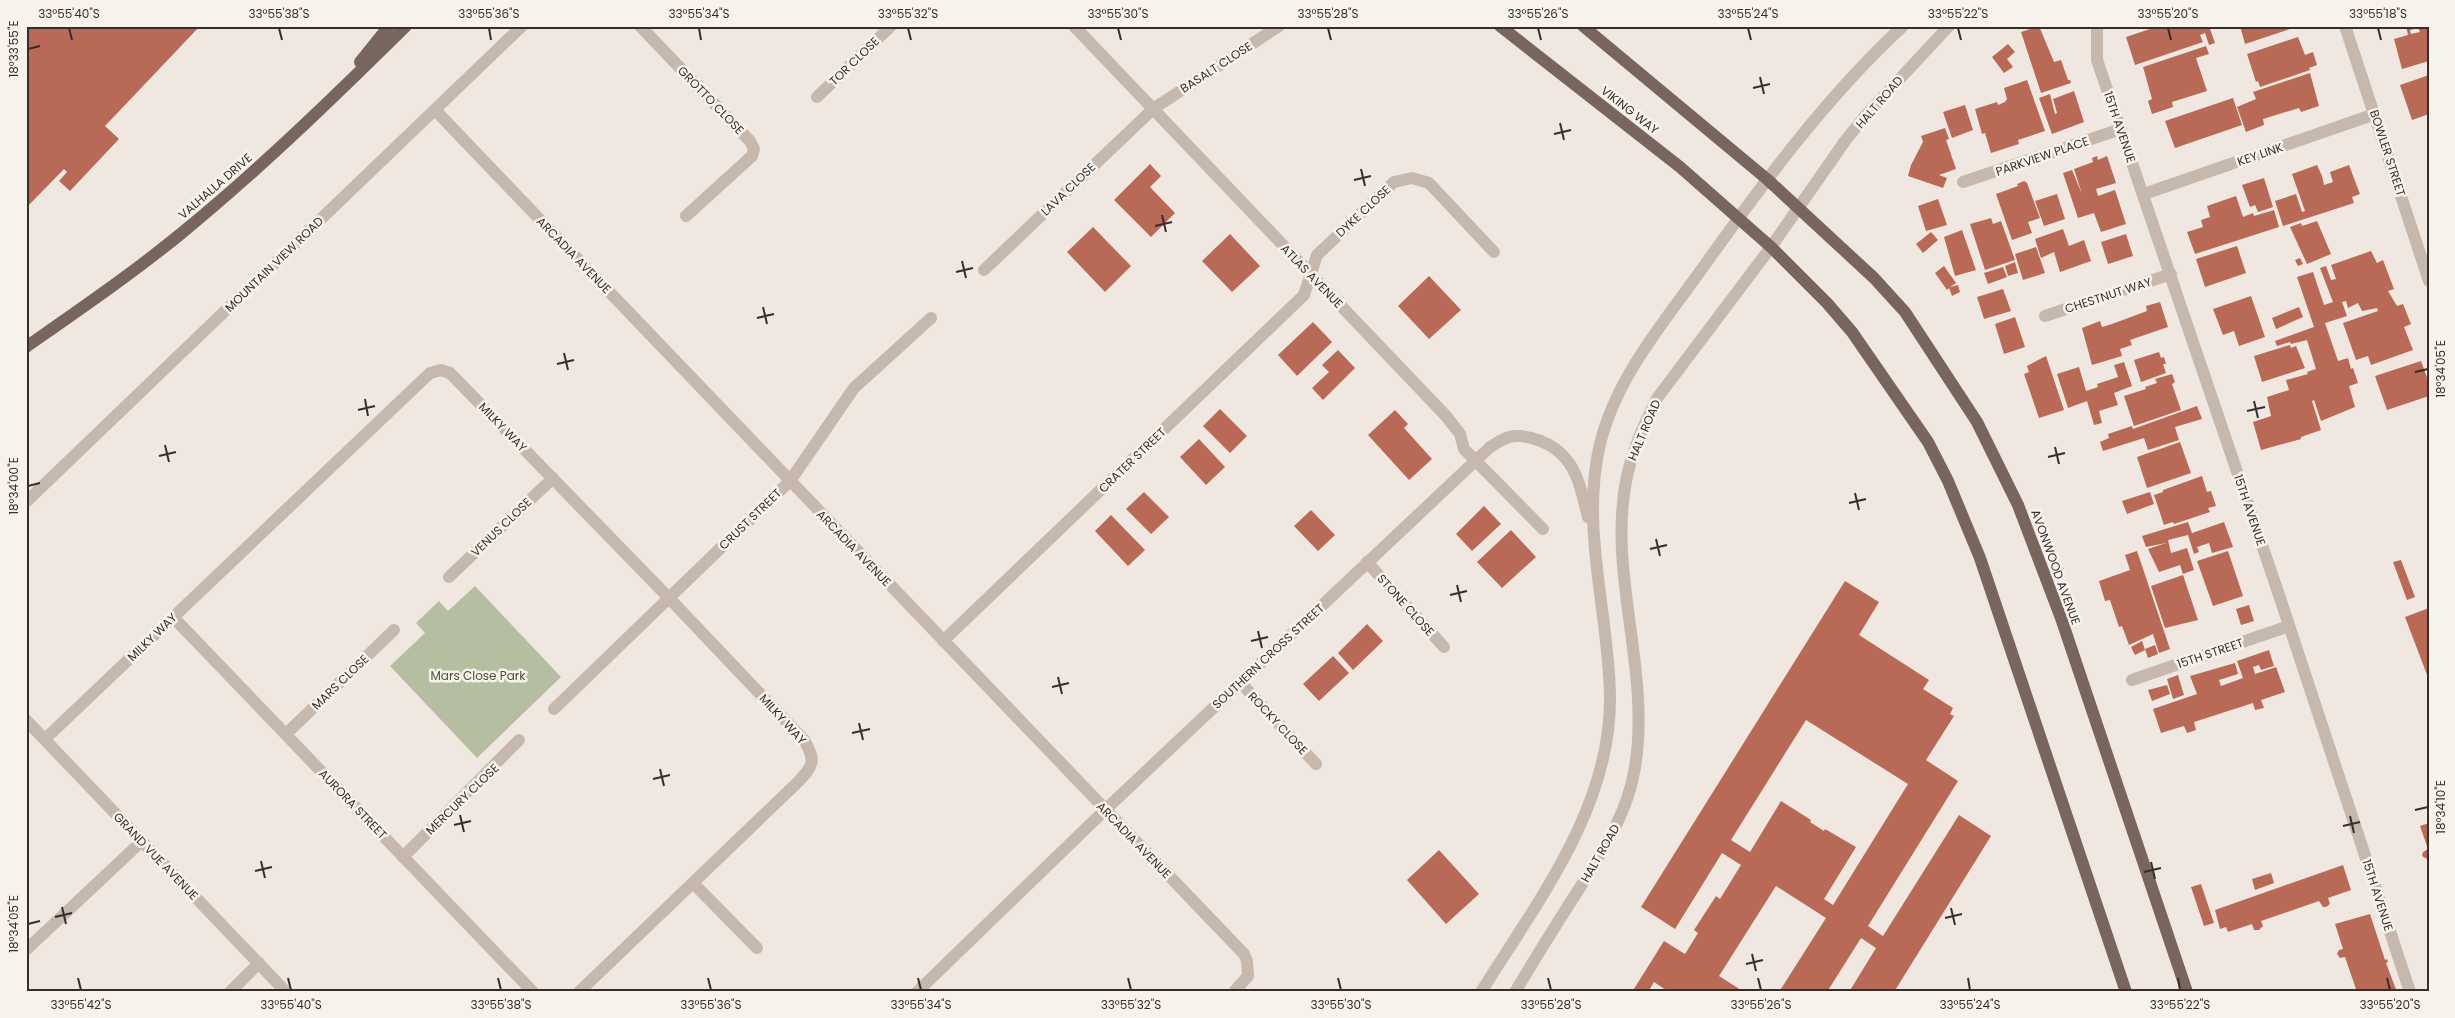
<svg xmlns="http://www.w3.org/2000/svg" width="2455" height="1018" font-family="Poppins,sans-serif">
<rect width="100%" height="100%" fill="#f0e8e0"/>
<path fill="#b6bea2" d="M475 586 561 677 477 758 390 666 425 633 416 623 439 601 448 611Z"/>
<g fill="#b86a57" fill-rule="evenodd">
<path d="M26 26H200L105 126 119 139 70 191 59 181 67 172 64 169 26 208Z"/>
<path d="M2039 26 2054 62 2061 60 2068 80H2070L2071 83 2041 93 2021 32Z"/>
<path d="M2159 26H2209L2215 43 2209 45 2205 33 2200 35 2203 42 2135 65 2126 37Z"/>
<path d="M2240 26H2296V27L2245 44Z"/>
<path d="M2406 26H2429V61L2402 69 2394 39 2408 35ZM2418 28 2420 32 2411 34 2410 30Z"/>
<path d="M2298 37 2305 55 2313 52 2317 65 2309 68 2310 70 2260 87 2258 81 2256 82 2247 54Z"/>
<path d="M2008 44 2015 52 2007 59 2013 67 2004 73 1992 57Z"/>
<path d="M2206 46 2209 54 2196 58 2207 91 2172 102 2173 107 2152 114 2148 101 2152 99 2143 67Z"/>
<path d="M2310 73 2319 106 2301 112 2299 108 2263 119 2264 125 2246 132 2237 107 2256 99 2253 92Z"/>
<path d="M2429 75V114L2412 120 2400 85Z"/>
<path d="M2027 80 2045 131 2018 140 2019 144 1991 153 1985 133 1982 134 1975 109 1997 102 1998 105 2005 102 2007 99 2004 88Z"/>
<path d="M2074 91 2084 122 2052 134 2039 98 2050 94 2055 114 2057 113 2053 99Z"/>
<path d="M2233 98 2242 125 2175 148 2165 121Z"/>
<path d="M1965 105 1973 130 1952 138 1943 112Z"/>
<path d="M1945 128 1949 139 1946 140 1956 169 1939 175 1947 178 1943 188 1908 176 1911 165 1923 142 1921 136Z"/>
<path d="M2097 156 2098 160 2107 156 2116 183 2096 189 2098 196 2115 190 2126 224 2101 232 2094 213 2078 218 2063 173 2072 170 2082 194 2074 169 2093 162 2092 158Z"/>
<path d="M1150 164 1161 176 1150 187 1175 213 1151 237 1114 200Z"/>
<path d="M2317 165 2322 176 2324 185 2333 182 2330 172 2349 165 2360 194 2352 197 2354 203 2283 226 2275 201 2296 194 2302 212 2305 211 2292 174Z"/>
<path d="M2264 178 2273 207 2258 212 2255 205 2250 207 2242 185Z"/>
<path d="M2024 181 2027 183 2040 218 2028 222 2032 233 2012 240 1996 194 2018 186 2017 184Z"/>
<path d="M2057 194 2065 219 2044 226 2035 201Z"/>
<path d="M2236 196 2243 217 2253 213 2254 216 2274 210 2279 227 2195 254 2187 232 2203 227 2201 220 2210 217 2207 206Z"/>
<path d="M1938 199 1947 225 1926 231 1918 206Z"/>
<path d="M1991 218 1993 224 2001 221 2015 260 1985 270 1970 224Z"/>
<path d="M2317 221 2331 254 2307 264 2290 227 2301 223 2302 226Z"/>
<path d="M1093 227 1131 266 1105 292 1067 252Z"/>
<path d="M2063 229 2069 246 2084 240 2091 261 2060 272 2054 252 2041 258 2035 239Z"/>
<path d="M1962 230 1976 270 1955 276 1944 237Z"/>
<path d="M1931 232 1938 240 1923 253 1916 244Z"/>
<path d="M1230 234 1260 266 1232 292 1202 261Z"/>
<path d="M2126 234 2133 256 2108 264 2101 242Z"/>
<path d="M2237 246 2246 273 2205 287 2196 259Z"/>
<path d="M2036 247 2045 273 2023 280 2015 254Z"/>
<path d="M2371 251 2377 263 2383 260 2394 289 2388 291 2397 306 2403 304 2411 324 2404 327 2413 350 2371 365 2368 356 2356 360 2343 323 2378 311 2377 308 2362 311 2358 303 2348 308 2346 301 2342 302 2347 316 2325 323 2338 361 2348 358 2351 369 2353 368 2358 383 2349 386 2355 407 2321 421 2314 400 2312 401 2321 430 2301 437V439L2261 450 2253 422 2271 416 2267 397 2289 390 2286 380 2308 374 2307 372 2316 369 2307 340 2291 344 2290 342 2277 346 2275 341 2314 327 2297 277 2313 272 2324 305 2333 302 2320 268 2326 266 2331 280 2336 279 2331 265Z"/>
<path d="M2300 258 2303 264 2298 266 2295 260Z"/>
<path d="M2015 262 2018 273 2008 276 2005 266Z"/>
<path d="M1944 266 1956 283 1950 287 1958 285 1960 292 1952 296 1949 288 1947 290 1935 273Z"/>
<path d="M2003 267 2007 277 1988 284 1984 273Z"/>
<path d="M1429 276 1461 310 1429 339 1398 306Z"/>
<path d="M2003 289 2011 311 1984 319 1977 297Z"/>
<path d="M2251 296 2265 337 2239 346 2234 331 2223 335 2213 309Z"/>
<path d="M2160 302 2168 327 2130 340 2132 345 2120 349 2122 356 2092 365 2082 328 2100 321 2102 327 2112 324 2147 311 2146 306Z"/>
<path d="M2299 307 2303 317 2276 329 2272 318Z"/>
<path d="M2015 317 2025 347 2004 354 1995 324Z"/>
<path d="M1313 322 1332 342 1297 376 1278 355Z"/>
<path d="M2290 345 2291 348 2296 346 2305 368 2262 382 2254 356Z"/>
<path d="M1338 350 1355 368 1323 400 1312 388 1329 372 1322 365Z"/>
<path d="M2159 352 2161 358 2164 357 2166 364H2163L2166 373 2141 382 2134 360Z"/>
<path d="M2046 356 2064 410 2039 418 2024 374 2029 372 2027 366Z"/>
<path d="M2421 361 2429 383V396L2387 410 2375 376Z"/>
<path d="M2124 362 2132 386 2114 393 2118 405 2099 411 2102 423 2094 425 2087 401 2068 408 2057 374 2079 367 2086 391 2098 387 2097 384 2118 377 2114 365Z"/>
<path d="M2172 374 2175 382 2172 384 2181 410 2134 426 2124 396 2146 389 2145 387 2157 383 2155 379Z"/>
<path d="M2197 406 2202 419 2175 427 2179 440 2148 450 2144 438 2103 451 2100 442 2109 438 2108 434 2132 426 2133 429Z"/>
<path d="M1220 409 1247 436 1230 453 1203 426Z"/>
<path d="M1395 410 1408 424 1404 428 1432 459 1409 480 1368 435Z"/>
<path d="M1199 439 1225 467 1206 485 1180 457Z"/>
<path d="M2180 442 2191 473 2147 488 2137 457Z"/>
<path d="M2202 476 2207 492 2211 491 2216 506 2208 508 2210 512 2174 524 2173 522 2164 525 2154 495 2163 492V490Z"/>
<path d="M1144 492 1169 517 1151 534 1126 509Z"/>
<path d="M2150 492 2154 504 2127 514 2122 501Z"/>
<path d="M1484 506 1501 524 1472 551 1456 534Z"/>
<path d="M1311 510 1335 535 1318 551 1294 526Z"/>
<path d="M1111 515 1145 550 1128 566 1095 531Z"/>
<path d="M2188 522 2192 533 2224 522 2233 547 2212 553 2209 543 2197 547 2199 552 2194 554 2188 535 2168 540 2171 553 2187 548 2194 570 2183 574 2180 565 2159 572 2148 549 2166 543 2146 547 2142 536Z"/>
<path d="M1511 530 1536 557 1502 588 1477 562Z"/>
<path d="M2137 551 2170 649 2159 653 2153 634 2129 645 2122 626 2119 627 2110 600 2105 601 2099 581 2130 570 2125 555Z"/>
<path d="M2228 551 2243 596 2213 606 2197 561Z"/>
<path d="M2401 560 2415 597 2407 600 2393 562Z"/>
<path d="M2183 575 2198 620 2165 628 2151 586Z"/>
<path d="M1845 581 1879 602 1859 635 1929 680 1923 689 1953 708 1950 714 1954 716 1926 760 1958 781 1868 926 1883 936 1959 815 1991 836 1894 992H1849L1876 948 1861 938 1827 992H1779L1826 918 1776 886 1719 976 1744 992H1669L1654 982 1648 992H1632L1664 941 1685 954 1698 933 1694 930 1716 896 1720 899 1741 865 1722 853 1675 929 1641 907ZM1806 720 1908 784 1833 905 1824 899 1856 847 1825 829 1824 831 1810 822 1811 820 1781 801 1750 852 1731 840Z"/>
<path d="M2249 605 2254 621 2241 625 2236 609Z"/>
<path d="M2429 608V680L2405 617Z"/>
<path d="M1367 624 1383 641 1353 670 1338 653Z"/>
<path d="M2142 641 2145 650 2135 655 2131 647Z"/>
<path d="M2155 645 2158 654 2148 658 2145 649Z"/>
<path d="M2269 650 2274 666 2261 670 2259 665 2253 667 2255 674 2276 667 2285 692 2261 700 2264 708 2255 710 2253 703 2194 722 2196 730 2187 733 2184 726 2161 733 2153 709 2197 694 2190 676 2235 663 2238 674 2219 680 2221 686 2243 678 2237 661Z"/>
<path d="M1333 656 1349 673 1319 701 1303 684Z"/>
<path d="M2178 675 2184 695 2173 699 2167 679Z"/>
<path d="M2167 685 2170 694 2152 701 2148 690Z"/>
<path d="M2429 823V858L2427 859 2422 856 2423 852 2428 849 2420 826Z"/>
<path d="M1439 850 1479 894 1446 924 1407 880Z"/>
<path d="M2343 865 2351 890 2328 898 2330 904 2326 907H2323L2319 901 2261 921 2263 926 2259 930H2254L2252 924 2228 932 2226 927 2220 929 2215 910Z"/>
<path d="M2271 873 2274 883 2255 890 2252 879Z"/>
<path d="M2201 884 2214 923 2204 926 2191 887Z"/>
<path d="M2370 914 2385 960 2387 959 2388 962 2386 963 2397 992H2357L2345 957 2340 958 2337 954 2339 950 2343 949 2335 924Z"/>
</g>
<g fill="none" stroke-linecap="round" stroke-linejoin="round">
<g stroke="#c7b8ad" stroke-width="12">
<path d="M640 26 750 141 754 149 752 156 686 216"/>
<path d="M1074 26 1446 416 1460 434 1464 449 1543 529"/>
<path d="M2345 26 2429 281"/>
<path d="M2097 28V60L2280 598 2410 992"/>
<path d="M817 97 891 26"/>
<path d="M435 110 1244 954 1247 961 1248 976 1234 992"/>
<path d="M1963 182 2121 129"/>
<path d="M2144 194 2375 114"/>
<path d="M984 270 1153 109 1279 26"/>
<path d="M2045 316 2171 274"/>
<path d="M26 502 522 26"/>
<path d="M1367 562 1444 647"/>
<path d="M449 577 553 478"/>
<path d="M173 617 533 992"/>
<path d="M943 641 1304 295 1317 255 1394 182 1412 178 1429 183 1494 252"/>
<path d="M2132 680 2289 626"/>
<path d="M1240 682 1316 764"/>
<path d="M554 709 790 481 854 388 931 318"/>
<path d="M26 720 286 992"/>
<path d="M286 734 394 630"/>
<path d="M45 739 430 373 441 370 450 373 669 598 804 740C816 761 814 765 798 782L579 992"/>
<path d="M403 857 519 740"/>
<path d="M693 883 757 948"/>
<path d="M26 950 142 841"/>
<path d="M230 992 259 963"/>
<path d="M917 992 1105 810 1489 448C1495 444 1502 439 1509 437 1529 433 1554 444 1566 459 1579 474 1583 498 1588 517"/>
<path d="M1481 992C1537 902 1611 808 1610 697 1609 613 1580 528 1600 444 1616 379 1660 327 1699 273 1761 186 1824 99 1903 26"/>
<path d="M1515 992C1536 957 1557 923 1579 889 1603 850 1628 813 1635 767 1651 671 1608 575 1626 481 1632 451 1644 423 1658 397L1771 247 1845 141 1866 115 1949 26"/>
</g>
<g stroke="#77655e" stroke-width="12">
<path d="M1500 26 1680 167 1771 247 1827 303 1852 332 1928 442 1948 481 1980 558 2126 992"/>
<path d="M1583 26 1768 180 1874 278 1905 312 1977 422 2018 505 2061 618 2187 992"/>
<path d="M360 62 389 26"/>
<path d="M26 347C79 310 133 273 183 232 261 168 334 97 406 26"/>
</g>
</g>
<path fill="none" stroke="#372e2b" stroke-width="2" d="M69 28 72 40M279 28 282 40M489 28 491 40M699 28 701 40M908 28 911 40M1118 28 1121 40M1328 28 1331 40M1538 28 1541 40M1748 28 1751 40M1958 28 1961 40M2168 28 2171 40M2378 28 2381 40M28 49 40 46M1760 77 1764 94M1753 88 1770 84M1560 123 1564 140M1554 134 1571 130M1361 169 1365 186M1354 180 1371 176M1162 215 1166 232M1155 226 1172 222M962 261 966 278M956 272 973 268M763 307 767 324M757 318 774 314M564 353 568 370M557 364 574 360M2415 372 2428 369M365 399 368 416M2254 401 2258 418M358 410 375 406M2247 411 2265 407M165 445 169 462M2055 447 2059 464M159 456 176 452M2048 457 2065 453M28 486 40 483M1855 493 1859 510M1849 503 1866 499M1656 539 1660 556M1650 549 1667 545M1457 585 1461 602M1450 595 1467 591M1258 631 1262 648M1251 641 1268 637M1058 677 1062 694M1052 687 1069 683M859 723 863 740M852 733 870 729M660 769 664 786M653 779 670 775M2415 810 2428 807M460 815 464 832M2350 816 2354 833M454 825 471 821M2343 826 2360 822M261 861 265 878M2151 862 2155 879M255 871 272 867M2144 872 2161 868M62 907 66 924M1951 908 1955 925M55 917 72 913M1945 918 1962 914M28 924 40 921M1752 954 1756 971M1746 964 1763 960M78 978 81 990M288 978 291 990M498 978 501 990M708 978 711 990M918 978 921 990M1128 978 1131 990M1338 978 1341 990M1548 978 1551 990M1758 978 1761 990M1968 978 1970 990M2178 978 2180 990M2387 978 2390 990"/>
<g text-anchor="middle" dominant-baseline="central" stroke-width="5" stroke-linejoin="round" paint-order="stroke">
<g font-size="12" fill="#372e2b" stroke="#f8f2ed">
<text transform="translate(854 61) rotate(-44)">TOR CLOSE</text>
<text transform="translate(1216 67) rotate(-33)">BASALT CLOSE</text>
<text transform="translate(711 100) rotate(46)">GROTTO CLOSE</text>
<text transform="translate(1879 102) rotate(-49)">HALT ROAD</text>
<text transform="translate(1630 110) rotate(38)">VIKING WAY</text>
<text transform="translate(2120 127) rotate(71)">15TH AVENUE</text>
<text transform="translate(2388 153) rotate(72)">BOWLER STREET</text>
<text transform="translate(2260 154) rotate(-19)">KEY LINK</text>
<text transform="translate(2042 156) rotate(-19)">PARKVIEW PLACE</text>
<text transform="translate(215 186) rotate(-41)">VALHALLA DRIVE</text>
<text transform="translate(1068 189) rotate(-44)">LAVA CLOSE</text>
<text transform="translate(1363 211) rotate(-43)">DYKE CLOSE</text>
<text transform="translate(574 255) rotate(46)">ARCADIA AVENUE</text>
<text transform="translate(274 264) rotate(-44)">MOUNTAIN VIEW ROAD</text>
<text transform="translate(1312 276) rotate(46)">ATLAS AVENUE</text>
<text transform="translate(2108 295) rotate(-18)">CHESTNUT WAY</text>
<text transform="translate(503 427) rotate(46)">MILKY WAY</text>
<text transform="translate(1644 430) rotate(-67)">HALT ROAD</text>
<text transform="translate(1132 460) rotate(-44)">CRATER STREET</text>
<text transform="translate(2250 510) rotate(71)">15TH AVENUE</text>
<text transform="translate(750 519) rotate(-44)">CRUST STREET</text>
<text transform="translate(501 527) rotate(-44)">VENUS CLOSE</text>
<text transform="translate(854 548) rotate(46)">ARCADIA AVENUE</text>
<text transform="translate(2056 567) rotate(70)">AVONWOOD AVENUE</text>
<text transform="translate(1406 605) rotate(48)">STONE CLOSE</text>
<text transform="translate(152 637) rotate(-44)">MILKY WAY</text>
<text transform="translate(2210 653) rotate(-19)">15TH STREET</text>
<text transform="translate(1268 656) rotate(-43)">SOUTHERN CROSS STREET</text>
<text transform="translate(340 682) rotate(-44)">MARS CLOSE</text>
<text transform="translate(783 719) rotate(48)">MILKY WAY</text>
<text transform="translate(1278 723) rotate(47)">ROCKY CLOSE</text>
<text transform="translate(462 799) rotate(-44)">MERCURY CLOSE</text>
<text transform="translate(353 804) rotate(46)">AURORA STREET</text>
<text transform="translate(1134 840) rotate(46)">ARCADIA AVENUE</text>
<text transform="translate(1600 853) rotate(-60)">HALT ROAD</text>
<text transform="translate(156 856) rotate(46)">GRAND VUE AVENUE</text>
<text transform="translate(2378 895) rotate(72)">15TH AVENUE</text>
</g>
<g font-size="12" fill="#485232" stroke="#f8f2ed">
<text x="478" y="675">Mars Close Park</text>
</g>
</g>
<rect width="2455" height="1018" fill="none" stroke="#f8f2ed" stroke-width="55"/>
<rect x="28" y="28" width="2400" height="962" fill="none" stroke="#372e2b" stroke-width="2"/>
<g font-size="12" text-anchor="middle" fill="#372e2b">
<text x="69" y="18">33°55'40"S</text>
<text x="279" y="18">33°55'38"S</text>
<text x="489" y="18">33°55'36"S</text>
<text x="699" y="18">33°55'34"S</text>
<text x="908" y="18">33°55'32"S</text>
<text x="1118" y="18">33°55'30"S</text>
<text x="1328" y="18">33°55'28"S</text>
<text x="1538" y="18">33°55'26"S</text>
<text x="1748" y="18">33°55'24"S</text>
<text x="1958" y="18">33°55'22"S</text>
<text x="2168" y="18">33°55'20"S</text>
<text x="2378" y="18">33°55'18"S</text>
<text transform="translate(14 49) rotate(-90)" y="4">18°33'55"E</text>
<text transform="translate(2441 369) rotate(-90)" y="4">18°34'05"E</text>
<text transform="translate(14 486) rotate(-90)" y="4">18°34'00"E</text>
<text transform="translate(2441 807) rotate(-90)" y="4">18°34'10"E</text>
<text transform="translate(14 924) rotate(-90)" y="4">18°34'05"E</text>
<text x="81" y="1009">33°55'42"S</text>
<text x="291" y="1009">33°55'40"S</text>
<text x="501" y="1009">33°55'38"S</text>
<text x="711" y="1009">33°55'36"S</text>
<text x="921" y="1009">33°55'34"S</text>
<text x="1131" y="1009">33°55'32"S</text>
<text x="1341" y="1009">33°55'30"S</text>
<text x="1551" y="1009">33°55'28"S</text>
<text x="1761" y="1009">33°55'26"S</text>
<text x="1970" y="1009">33°55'24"S</text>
<text x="2180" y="1009">33°55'22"S</text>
<text x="2390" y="1009">33°55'20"S</text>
</g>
</svg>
